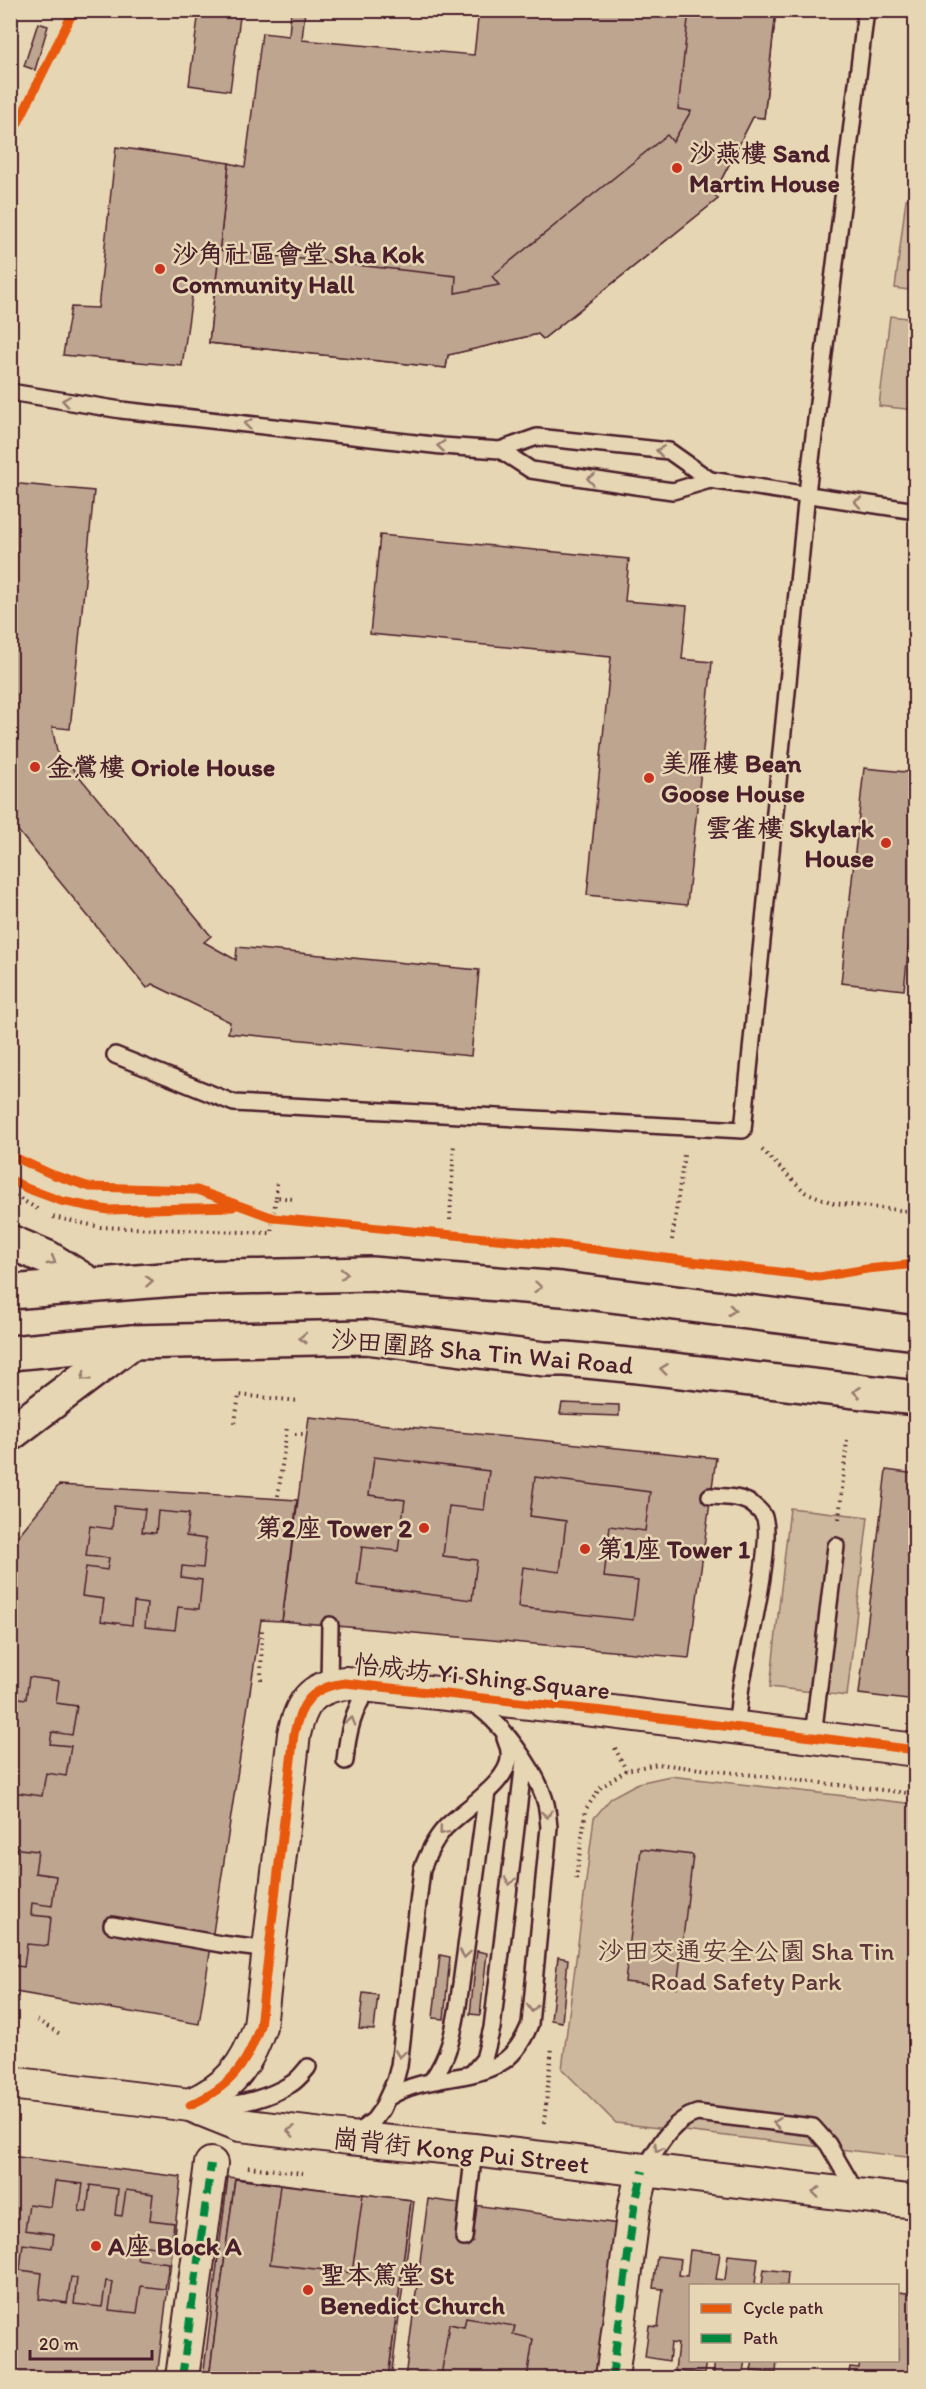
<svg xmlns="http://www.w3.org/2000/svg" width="926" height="2389" font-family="Itim,'LXGW WenKai TC',sans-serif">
<rect width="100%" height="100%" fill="#e7d6b3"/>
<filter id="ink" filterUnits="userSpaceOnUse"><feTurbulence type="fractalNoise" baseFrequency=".0167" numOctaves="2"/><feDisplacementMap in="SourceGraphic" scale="12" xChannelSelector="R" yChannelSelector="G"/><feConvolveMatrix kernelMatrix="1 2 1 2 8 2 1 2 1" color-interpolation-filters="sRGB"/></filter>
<g filter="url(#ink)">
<g fill="#ceb89d" stroke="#8c6c64" stroke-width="1.5">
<path d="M906 199 915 200V291L895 288Z"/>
<path d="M890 316 915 319V410L879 406Z"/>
<path d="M790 1508 868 1517 847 1696 770 1687Z"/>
<path d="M670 1776 915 1804V2158L616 2123 562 2069 594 1818 612 1797 638 1783Z"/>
</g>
<g fill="#bea590" stroke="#4a1f2b" stroke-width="1.5">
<path d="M291 10H305L302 40 474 55 479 10H776L764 118 753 117 714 194 718 199 543 339 538 334 448 355 446 368 209 343 229 163 245 167 262 33 289 36Z"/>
<path d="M689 10H776L764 118 753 117 714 194 718 199 543 339 538 334 448 355 446 368 209 343 219 250 456 276 455 293 499 285 492 276 667 135 673 142 691 111 678 109Z"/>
<path d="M199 11 240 17 230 91 189 85Z"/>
<path d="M38 23 48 26 35 70 24 66Z"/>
<path d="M116 147 229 163 215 290 193 289 182 366 63 355 71 307 98 308Z"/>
<path d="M10 483 94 491 70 729 52 727 61 771 69 764 211 936 204 942 236 960 237 947 479 970 471 1056 228 1033 230 1022 152 984 147 988 10 821 12 810 10 804Z"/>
<path d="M380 535 629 559 625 601 687 606 682 659 712 662 687 905 587 895 611 657 370 634Z"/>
<path d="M864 768 916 773V914H912L904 990 841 983Z"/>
<path d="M562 1403 619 1405V1416L560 1414Z"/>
<path d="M309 1417 716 1458 689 1658 282 1621Z"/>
<path d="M374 1457 489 1471 484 1510 449 1506 443 1556 477 1560 472 1600 357 1585 362 1547 398 1551 405 1500 369 1495Z"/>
<path d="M886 1470 916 1474V1701L859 1694Z"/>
<path d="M535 1477 650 1492 645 1531 610 1526 604 1577 638 1581 633 1620 518 1607 523 1567 560 1572 566 1521 530 1516Z"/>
<path d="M59 1485 297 1500 282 1621 261 1620 199 2024 10 1991V1546Z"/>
<path d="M114 1506 145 1509 142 1532 156 1533 158 1511 189 1514 186 1536 206 1539 203 1568 182 1566 181 1577 202 1580 199 1609 178 1607 175 1630 145 1627 147 1604 134 1602 132 1625 101 1621 104 1599 82 1596 86 1567 107 1570 109 1558 86 1556 90 1526 112 1529Z"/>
<path d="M10 1673 16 1674 12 1697 26 1699 29 1677 59 1681 56 1703 77 1706 72 1735 52 1732 50 1744 71 1746 66 1776 46 1773 42 1796 12 1792 16 1769 10 1768Z"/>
<path d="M10 1848 38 1851 35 1873 56 1876 52 1906 32 1903 31 1915 51 1917 48 1946 27 1944 24 1967 10 1965Z"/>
<path d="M641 1849 693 1855 677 1988 625 1982Z"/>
<path d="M477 1951 487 1953 480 2015 470 2014Z"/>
<path d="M440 1955 450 1957 444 2019 433 2018Z"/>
<path d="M558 1957 568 1959 562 2022 551 2020Z"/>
<path d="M363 1993 378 1995 374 2030 359 2029Z"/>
<path d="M10 2156 181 2177 157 2378H10Z"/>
<path d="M228 2177 414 2201 391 2378H203Z"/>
<path d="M235 2179 411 2200 388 2378H209Z"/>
<path d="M235 2179 280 2185 270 2264 352 2273 363 2194 411 2200 388 2378H209Z"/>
<path d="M55 2181 83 2184 79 2211 87 2212 90 2185 118 2189 115 2215 122 2216 126 2190 153 2194 150 2220 174 2223 170 2249 140 2245 137 2259 169 2263 165 2289 141 2286 137 2313 109 2310 113 2282 106 2281 102 2307 74 2304 77 2278 71 2277 67 2303 39 2299 42 2273 20 2270 23 2244 52 2248 54 2234 25 2230 29 2204 51 2207Z"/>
<path d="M428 2199 619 2224 600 2378H405Z"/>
<path d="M690 2250 720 2253 716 2279 725 2280 728 2255 758 2258 755 2284 762 2285 764 2269 788 2272 787 2286H690V2360H706L704 2374 675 2371 678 2344 671 2343 669 2361 645 2357 649 2326 658 2327 663 2289 653 2288 657 2256 681 2259 679 2275 687 2276Z"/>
<path d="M898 2292 916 2294V2378H848L850 2367 859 2368 860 2360H898Z"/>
<path d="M466 2318 515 2326 513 2334 533 2339 527 2378H416V2373L441 2377 449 2324 464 2327Z"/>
<path d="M715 2360H745L742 2378 713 2376Z"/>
<path d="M753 2360H777L776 2373 751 2371Z"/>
</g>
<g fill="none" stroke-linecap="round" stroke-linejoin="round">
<defs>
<g id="lane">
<path d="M10 392 121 410 442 446 500 450 537 437 669 451 710 480"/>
<path d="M500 450 531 470 636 486 673 491 710 480 916 511"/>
<path d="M115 1055 234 1103 743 1130 807 493 866 10"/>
<path d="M710 1496C731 1497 749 1496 763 1515 776 1534 746 1658 741 1686 739 1700 738 1714 736 1727"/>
<path d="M329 1685 330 1625"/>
<path d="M813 1736 836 1546"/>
<path d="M345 1761C348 1730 353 1712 369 1686"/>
<path d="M112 1925 221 1944 270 1950"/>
<path d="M473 2072 484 2059 492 2028 524 1761"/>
<path d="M432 2080C449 2056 453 2035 458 2006L487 1792"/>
<path d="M389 2097C425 2075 467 2082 499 2064 514 2056 524 2039 530 2024L549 1827C548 1820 548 1812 546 1804 538 1772 499 1718 470 1702"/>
<path d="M214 2105C240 2106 270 2097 291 2084 298 2080 303 2073 308 2067"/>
<path d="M353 2136 374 2120 382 2109 395 2081 399 2066 422 1869C428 1854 434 1840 445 1828 462 1810 514 1780 509 1752 509 1747 506 1742 505 1738"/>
<path d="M643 2171C658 2148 670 2121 697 2113L813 2127 828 2144 857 2194"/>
<path d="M464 2238 474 2150"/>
</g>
<g id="street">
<path d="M10 2083 190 2105 240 2125 349 2138 474 2150 916 2202"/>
<path d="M190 2105C230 2087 246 2067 260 2026L294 1734C301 1703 311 1687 345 1683L612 1712 916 1750"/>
<path d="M182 2378 211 2164"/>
<path d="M612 2378 634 2208 643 2171"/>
</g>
<g id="primary">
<path d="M10 1242 48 1258 91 1285"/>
<path d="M10 1292 188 1278 371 1274 562 1289 916 1333"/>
<path d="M10 1353 132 1342 366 1337 545 1359H566L638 1366 916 1398"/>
<path d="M10 1434 132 1342"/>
</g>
</defs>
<use href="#lane" stroke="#4a1f2b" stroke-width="20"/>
<use href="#street" stroke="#4a1f2b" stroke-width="36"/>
<use href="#primary" stroke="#4a1f2b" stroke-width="38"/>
<g stroke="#4a1f2b" stroke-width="4" stroke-dasharray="1.5 4.5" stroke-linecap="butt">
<path d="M762 1150 805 1192 833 1203 916 1212"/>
<path d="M10 1193 41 1211"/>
<path d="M276 1197 277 1180"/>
<path d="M53 1217 100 1227 271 1233 276 1197 293 1199"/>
<path d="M450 1220 454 1143"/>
<path d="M672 1240 684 1155"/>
<path d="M235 1423 239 1395 299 1401"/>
<path d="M295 1434H306"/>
<path d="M10 1494 12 1496"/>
<path d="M278 1496 287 1427"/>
<path d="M839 1519 847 1440"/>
<path d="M261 1680 262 1626"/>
<path d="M615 1748 626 1770"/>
<path d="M576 1879 586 1809 600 1788 626 1770 658 1764 916 1794"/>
<path d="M37 2020 60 2034"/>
<path d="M544 2123 552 2047"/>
<path d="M248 2167 303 2173"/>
</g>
<use href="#lane" stroke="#e7d6b3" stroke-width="15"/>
<use href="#street" stroke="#e7d6b3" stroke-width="32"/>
<use href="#primary" stroke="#e7d6b3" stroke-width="33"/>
<g stroke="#00873e" stroke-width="8" stroke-dasharray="15 8" stroke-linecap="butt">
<path d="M182 2378 211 2164"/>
<path d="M612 2378 634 2208 643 2171"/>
</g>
<defs>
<g id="cycleway">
<path d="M10 144 16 127 74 10"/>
<path d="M10 1155 51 1174 90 1187 197 1190 274 1218 560 1245 819 1277 867 1269 916 1264"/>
<path d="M10 1179 26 1188 61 1201 108 1210 233 1207"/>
<path d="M190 2105C230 2087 246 2067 260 2026L294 1734C301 1703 311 1687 345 1683L612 1712 916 1750"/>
</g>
</defs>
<use href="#cycleway" stroke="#e7d6b3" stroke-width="13"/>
<use href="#cycleway" stroke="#e8590c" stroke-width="9"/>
</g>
<defs><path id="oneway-chevron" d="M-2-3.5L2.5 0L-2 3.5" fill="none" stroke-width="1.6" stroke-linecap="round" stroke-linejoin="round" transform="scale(1.5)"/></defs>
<g stroke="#987a6f">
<use href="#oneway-chevron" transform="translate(66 401) rotate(-171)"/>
<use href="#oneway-chevron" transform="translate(248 424) rotate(-173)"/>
<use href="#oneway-chevron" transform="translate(441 446) rotate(-175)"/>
<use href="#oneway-chevron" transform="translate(660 451) rotate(-171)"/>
<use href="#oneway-chevron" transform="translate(591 479) rotate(-172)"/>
<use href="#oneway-chevron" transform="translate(858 502) rotate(-170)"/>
<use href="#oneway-chevron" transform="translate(52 1261) rotate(30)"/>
<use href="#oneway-chevron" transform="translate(344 1274) rotate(-1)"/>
<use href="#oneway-chevron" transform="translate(149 1281) rotate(-4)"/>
<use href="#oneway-chevron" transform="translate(538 1287) rotate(5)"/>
<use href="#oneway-chevron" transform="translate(732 1310) rotate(7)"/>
<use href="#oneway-chevron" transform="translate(303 1338) rotate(179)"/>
<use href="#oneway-chevron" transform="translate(664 1369) rotate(-173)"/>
<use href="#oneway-chevron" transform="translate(85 1377) rotate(143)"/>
<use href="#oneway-chevron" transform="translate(857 1392) rotate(-173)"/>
<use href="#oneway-chevron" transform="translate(351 1721) rotate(-73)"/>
<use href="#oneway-chevron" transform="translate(547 1814) rotate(81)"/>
<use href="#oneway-chevron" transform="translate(443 1831) rotate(130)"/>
<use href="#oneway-chevron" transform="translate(510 1881) rotate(97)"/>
<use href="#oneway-chevron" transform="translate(465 1954) rotate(98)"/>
<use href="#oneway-chevron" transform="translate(532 2008) rotate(96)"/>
<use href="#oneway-chevron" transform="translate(400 2054) rotate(98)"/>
<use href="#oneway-chevron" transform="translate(777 2123) rotate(-173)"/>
<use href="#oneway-chevron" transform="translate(291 2131) rotate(-173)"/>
<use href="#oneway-chevron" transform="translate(658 2148) rotate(122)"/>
<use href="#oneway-chevron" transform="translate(816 2192) rotate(-173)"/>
</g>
</g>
<g fill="#c8321e" stroke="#e7d6b3" stroke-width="2">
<circle cx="677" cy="168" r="6"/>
<circle cx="160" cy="269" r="6"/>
<circle cx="35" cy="767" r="6"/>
<circle cx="649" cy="778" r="6"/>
<circle cx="886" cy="843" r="6"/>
<circle cx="424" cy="1528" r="6"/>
<circle cx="585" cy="1549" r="6"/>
<circle cx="96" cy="2246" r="6"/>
<circle cx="308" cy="2290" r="6"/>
</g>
<g text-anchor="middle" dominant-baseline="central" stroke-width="5" stroke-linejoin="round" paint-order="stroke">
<g font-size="26" font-weight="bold" fill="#4a1f2b" stroke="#e7d6b3" text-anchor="start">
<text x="689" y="153">沙燕樓 Sand<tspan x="689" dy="30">Martin House</tspan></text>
<text x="172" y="254">沙角社區會堂 Sha Kok<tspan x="172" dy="30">Community Hall</tspan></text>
<text x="661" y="763">美雁樓 Bean<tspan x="661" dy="30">Goose House</tspan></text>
<text x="47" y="767">金鶯樓 Oriole House</text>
<text x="874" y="828" text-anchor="end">雲雀樓 Skylark<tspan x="874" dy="30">House</tspan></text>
<text x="412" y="1528" text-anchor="end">第2座 Tower 2</text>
<text x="597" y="1549">第1座 Tower 1</text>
<text x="108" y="2246">A座 Block A</text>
<text x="320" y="2275">聖本篤堂 St<tspan x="320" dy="30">Benedict Church</tspan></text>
</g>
<g font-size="26" fill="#4a1f2b" stroke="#e7d6b3">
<text transform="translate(482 1352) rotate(5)">沙田圍路 Sha Tin Wai Road</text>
<text transform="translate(482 1677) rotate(6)">怡成坊 Yi Shing Square</text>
<text transform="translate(461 2151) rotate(6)">崗背街 Kong Pui Street</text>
</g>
<g font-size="26" fill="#5e363c" stroke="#e7d6b3">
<text x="746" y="1951">沙田交通安全公園 Sha Tin<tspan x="746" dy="30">Road Safety Park</tspan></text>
</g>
</g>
<rect width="926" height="2389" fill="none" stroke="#e7d6b3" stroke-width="36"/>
<rect x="18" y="18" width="890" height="2353" fill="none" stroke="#4a1f2b" stroke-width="2" filter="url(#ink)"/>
<rect x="689" y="2284" width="210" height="78" fill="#e7d6b3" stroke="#a88d7d" stroke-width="1.5"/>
<rect x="701" y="2304" width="30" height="9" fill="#e8590c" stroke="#a88d7d" stroke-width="1.5"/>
<text x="743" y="2314" font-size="18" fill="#4a1f2b">Cycle path</text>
<rect x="701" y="2334" width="30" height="9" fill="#00873e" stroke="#a88d7d" stroke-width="1.5"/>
<text x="743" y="2344" font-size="18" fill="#4a1f2b">Path</text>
<path d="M30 2350v9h122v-9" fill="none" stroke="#4a1f2b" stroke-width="3"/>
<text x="39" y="2350" font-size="18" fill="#4a1f2b" stroke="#e7d6b3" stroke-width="4.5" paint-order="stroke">20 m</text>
</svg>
